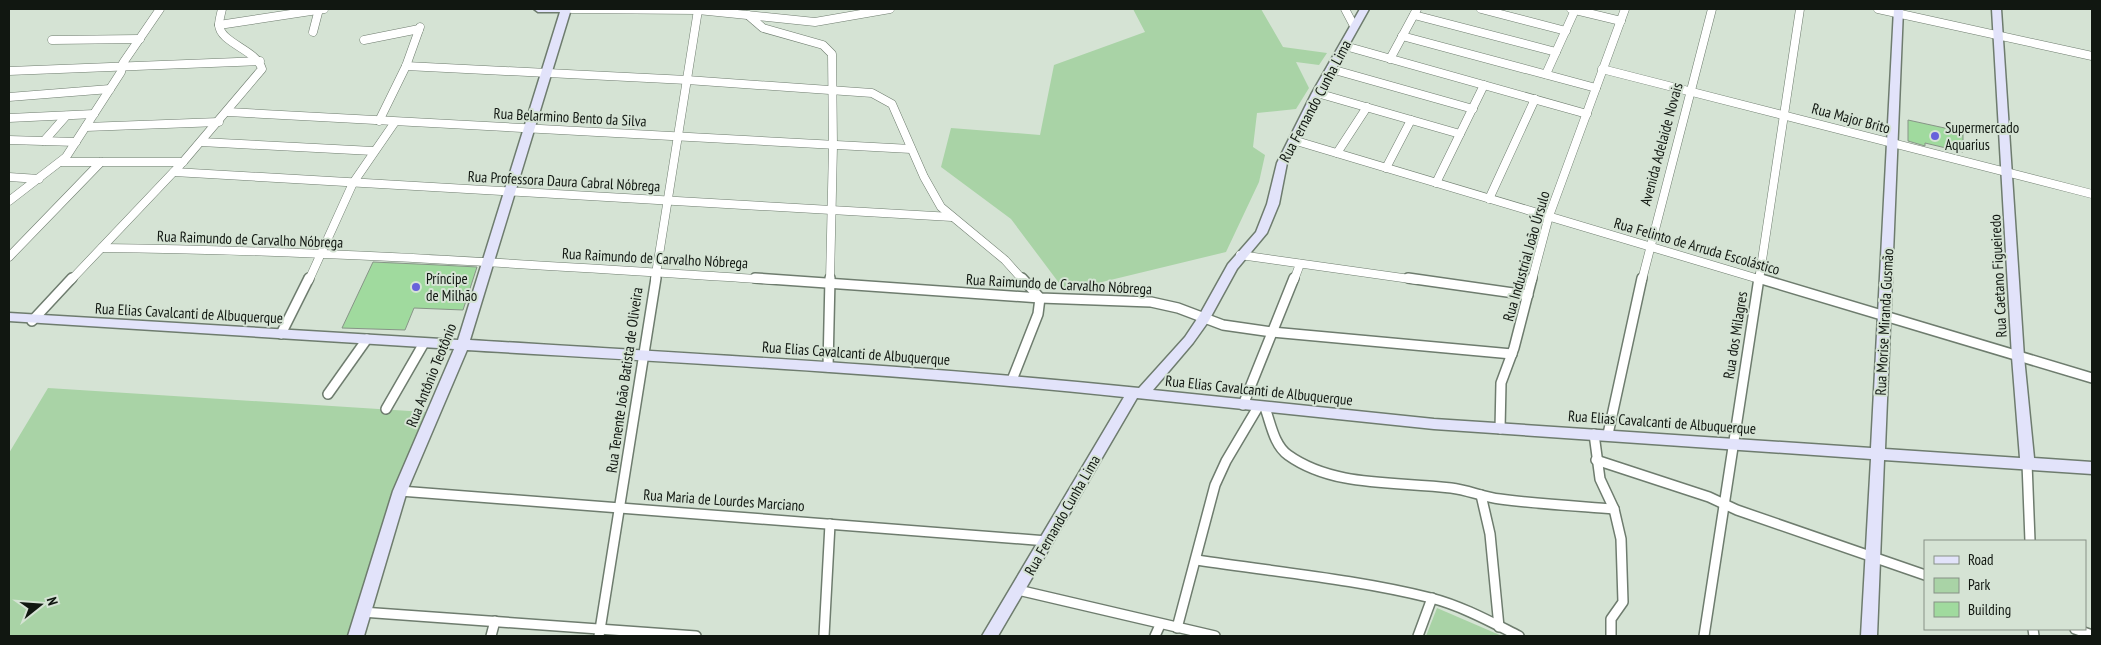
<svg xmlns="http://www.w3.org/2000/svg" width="2101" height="645" font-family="'PT Sans Narrow',sans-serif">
<rect width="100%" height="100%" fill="#d5e3d4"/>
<g fill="#a9d3a6">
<path d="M1133 9H1261L1283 47 1327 53 1319 65 1296 62 1309 88 1296 109 1257 113 1253 147 1265 155 1259 182 1226 252 1065 291 1011 219 941 167 951 128 1040 135 1054 65 1145 32Z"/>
<path d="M48 388 425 412 369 576 352 636H9V453Z"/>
<path d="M1437 608 1502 636H1426Z"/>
</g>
<g fill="#a0da9e" stroke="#879587">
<path d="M1908 120 1963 132V152L1925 143V146L1908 141Z"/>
<path d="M373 262 439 265 477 267 463 310 414 308 405 330 342 328Z"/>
</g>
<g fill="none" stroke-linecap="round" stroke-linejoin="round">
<defs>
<g id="street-far1">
<path d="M572 9 698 10 815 22 890 9"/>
<path d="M1345 9 1354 26"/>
<path d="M1481 9 1566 31"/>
<path d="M1571 9 1621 21"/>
<path d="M1878 9 2092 56"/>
<path d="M748 15 763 28 823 45 832 54 833 146 830 280"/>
<path d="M1414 15 1556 52"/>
<path d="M219 25 324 9"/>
<path d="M313 32 319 9"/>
<path d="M1402 36 1596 88"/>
<path d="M52 40 140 39"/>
<path d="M364 40 419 29"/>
<path d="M1345 46 1587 114"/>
<path d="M1390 59 1417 9"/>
<path d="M406 66 687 80 872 93 892 104 924 177 941 207 1005 260 1023 280"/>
<path d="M1331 69 1473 109"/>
<path d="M1602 69 2092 194"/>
<path d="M9 71 260 61"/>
<path d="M1546 74 1575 10"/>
<path d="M1317 93 1460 134"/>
<path d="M9 97 110 89"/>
<path d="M228 112 911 149"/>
<path d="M9 118 94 114"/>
<path d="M379 121 406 66 420 27"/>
<path d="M86 127 219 122"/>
<path d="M9 140 76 142"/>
<path d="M1293 140 1762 280"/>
<path d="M44 141 66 116"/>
<path d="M201 142 373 151"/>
<path d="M1337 153 1367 107"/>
<path d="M61 162H183"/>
<path d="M1386 168 1411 120"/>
<path d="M174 172 952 217"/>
<path d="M9 177 39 179"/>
<path d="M1436 183 1484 85"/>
<path d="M1489 199 1535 99"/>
<path d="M9 201 66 157 121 72 123 63 160 9"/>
<path d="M102 248C327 250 551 266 775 280"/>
<path d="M1240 255 1417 280"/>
<path d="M9 257 101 162"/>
<path d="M71 280 183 162 262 69C257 50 220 43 219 25 219 20 221 14 222 9"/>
<path d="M309 280 353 183 395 122"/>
<path d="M655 280 698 10"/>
<path d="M1294 280 1300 264"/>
<path d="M1532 280 1549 216 1625 9"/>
<path d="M1642 280 1712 9"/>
<path d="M1759 280 1800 9"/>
</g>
<g id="street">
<path d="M755 278 1040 298 1151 302 1178 308 1223 325 1272 332 1512 354"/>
<path d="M1408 278 1528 295"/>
<path d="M1758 278 2092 378"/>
<path d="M32 321 72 278"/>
<path d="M281 334 309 278"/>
<path d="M828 367 830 278"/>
<path d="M1012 380 1038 314 1040 298 1022 278"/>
<path d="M328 394 367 339"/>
<path d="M1243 405 1294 278"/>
<path d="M1265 408C1271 424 1274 445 1288 455 1334 488 1398 481 1451 488 1468 490 1483 497 1500 499 1538 504 1576 506 1614 509"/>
<path d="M386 409 424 343"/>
<path d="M1500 429 1501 383 1514 348 1532 278"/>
<path d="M1594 434 1600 479 1614 509 1621 539 1623 602 1611 619V636"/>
<path d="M1608 434 1642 278"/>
<path d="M1596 460 1709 497 1737 510 1925 575"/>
<path d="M2027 463 2030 541"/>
<path d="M400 491 1047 541"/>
<path d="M1481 495 1490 534 1499 627"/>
<path d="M1197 560C1275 572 1355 579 1431 598 1462 606 1491 622 1519 636"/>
<path d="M1018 590 1215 636"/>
<path d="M362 612 696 636"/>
<path d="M1177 628 1215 485 1226 461 1258 407"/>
<path d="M2033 629 2034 636"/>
<path d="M2075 629 2092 635"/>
<path d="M491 636 495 621"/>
<path d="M599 636 656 278"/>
<path d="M824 636 830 524"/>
<path d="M1155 636 1160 625"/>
<path d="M1418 636 1432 598"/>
<path d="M1704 636 1759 278"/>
</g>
<path id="secondary" d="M534 9H571L470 340C693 354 917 365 1139 388L1185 337 1199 316 1228 264 1256 232 1267 204 1277 163 1312 93 1360 9H1369L1322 93 1287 163 1279 204 1267 233 1237 269 1208 322 1193 343 1153 390 1434 419 1871 448 1894 9H1903L1885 449 2020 458 2012 357 1992 9H2001L2024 357 2034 458 2092 462V474L1884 460 1877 636H1861L1871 459 1434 429 1137 398 998 636H982L1124 397C906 374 686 363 467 350L407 491 364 636H348L393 491 454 349 9 321V313L458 340 560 12H538Z"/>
</defs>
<use href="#street-far1" stroke="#6e7c6e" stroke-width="9"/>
<use href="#street" stroke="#6e7c6e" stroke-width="12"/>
<use href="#secondary" stroke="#6e7c6e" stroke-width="3"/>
<use href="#street-far1" stroke="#fff" stroke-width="8"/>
<use href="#street" stroke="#fff" stroke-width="9"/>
<use href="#secondary" fill="#e2e3fa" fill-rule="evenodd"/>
</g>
<g fill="#6762db" stroke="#d5e3d4" stroke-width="2">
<circle cx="1935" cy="136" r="5"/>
<circle cx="416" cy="287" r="5"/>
</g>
<g text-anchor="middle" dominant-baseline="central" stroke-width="4" stroke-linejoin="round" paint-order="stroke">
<g font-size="15" fill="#111711" stroke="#d5e3d4">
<text transform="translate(1315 101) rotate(-62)">Rua Fernando Cunha Lima</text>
<text transform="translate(570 117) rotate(3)">Rua Belarmino Bento da Silva</text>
<text transform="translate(1851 118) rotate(15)">Rua Major Brito</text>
<text transform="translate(1661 144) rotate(-75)">Avenida Adelaide Novais</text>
<text transform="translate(564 181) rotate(3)">Rua Professora Daura Cabral Nóbrega</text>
<text transform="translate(250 239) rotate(2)">Rua Raimundo de Carvalho Nóbrega</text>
<text transform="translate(1697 246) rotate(16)">Rua Felinto de Arruda Escolástico</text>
<text transform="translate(1526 256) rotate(-74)">Rua Industrial João Úrsulo</text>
<text transform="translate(655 258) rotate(3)">Rua Raimundo de Carvalho Nóbrega</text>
<text transform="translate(1998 276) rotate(-93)">Rua Caetano Figueiredo</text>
<text transform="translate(1059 284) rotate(3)">Rua Raimundo de Carvalho Nóbrega</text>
<text transform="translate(189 313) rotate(3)">Rua Elias Cavalcanti de Albuquerque</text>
<text transform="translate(1884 322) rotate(-87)">Rua Morise Miranda Gusmão</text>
<text transform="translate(1735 335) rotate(-81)">Rua dos Milagres</text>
<text transform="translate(856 353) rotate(4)">Rua Elias Cavalcanti de Albuquerque</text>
<text transform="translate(431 375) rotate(-68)">Rua Antônio Teotônio</text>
<text transform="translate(624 380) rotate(-82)">Rua Tenente João Batista de Oliveira</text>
<text transform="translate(1259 390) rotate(6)">Rua Elias Cavalcanti de Albuquerque</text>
<text transform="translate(1662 422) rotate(4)">Rua Elias Cavalcanti de Albuquerque</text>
<text transform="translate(724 500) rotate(4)">Rua Maria de Lourdes Marciano</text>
<text transform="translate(1062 515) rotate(-60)">Rua Fernando Cunha Lima</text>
</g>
<g font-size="15" fill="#111711" stroke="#d5e3d4" text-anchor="start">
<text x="1945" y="127">Supermercado<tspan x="1945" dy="17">Aquarius</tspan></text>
<text x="426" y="278">Príncipe<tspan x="426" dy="17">de Milhão</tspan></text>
</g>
</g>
<rect width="2101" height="645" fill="none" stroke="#111711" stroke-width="20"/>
<rect x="1924" y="540" width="162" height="90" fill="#d5e3d4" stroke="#879186"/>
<rect x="1934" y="556" width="25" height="8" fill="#e2e3fa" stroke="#879186"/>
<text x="1968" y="565" font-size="15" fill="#111711">Road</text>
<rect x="1934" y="578" width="25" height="15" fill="#a9d3a6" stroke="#879186"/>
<text x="1968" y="590" font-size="15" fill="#111711">Park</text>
<rect x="1934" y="602" width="25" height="15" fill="#a0da9e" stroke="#879186"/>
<text x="1968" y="615" font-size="15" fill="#111711">Building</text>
<g transform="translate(40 605) rotate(73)" stroke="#d5e3d4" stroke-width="4" paint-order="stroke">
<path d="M0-4L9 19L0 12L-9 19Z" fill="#111711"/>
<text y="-8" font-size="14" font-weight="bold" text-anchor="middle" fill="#111711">N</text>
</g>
</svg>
